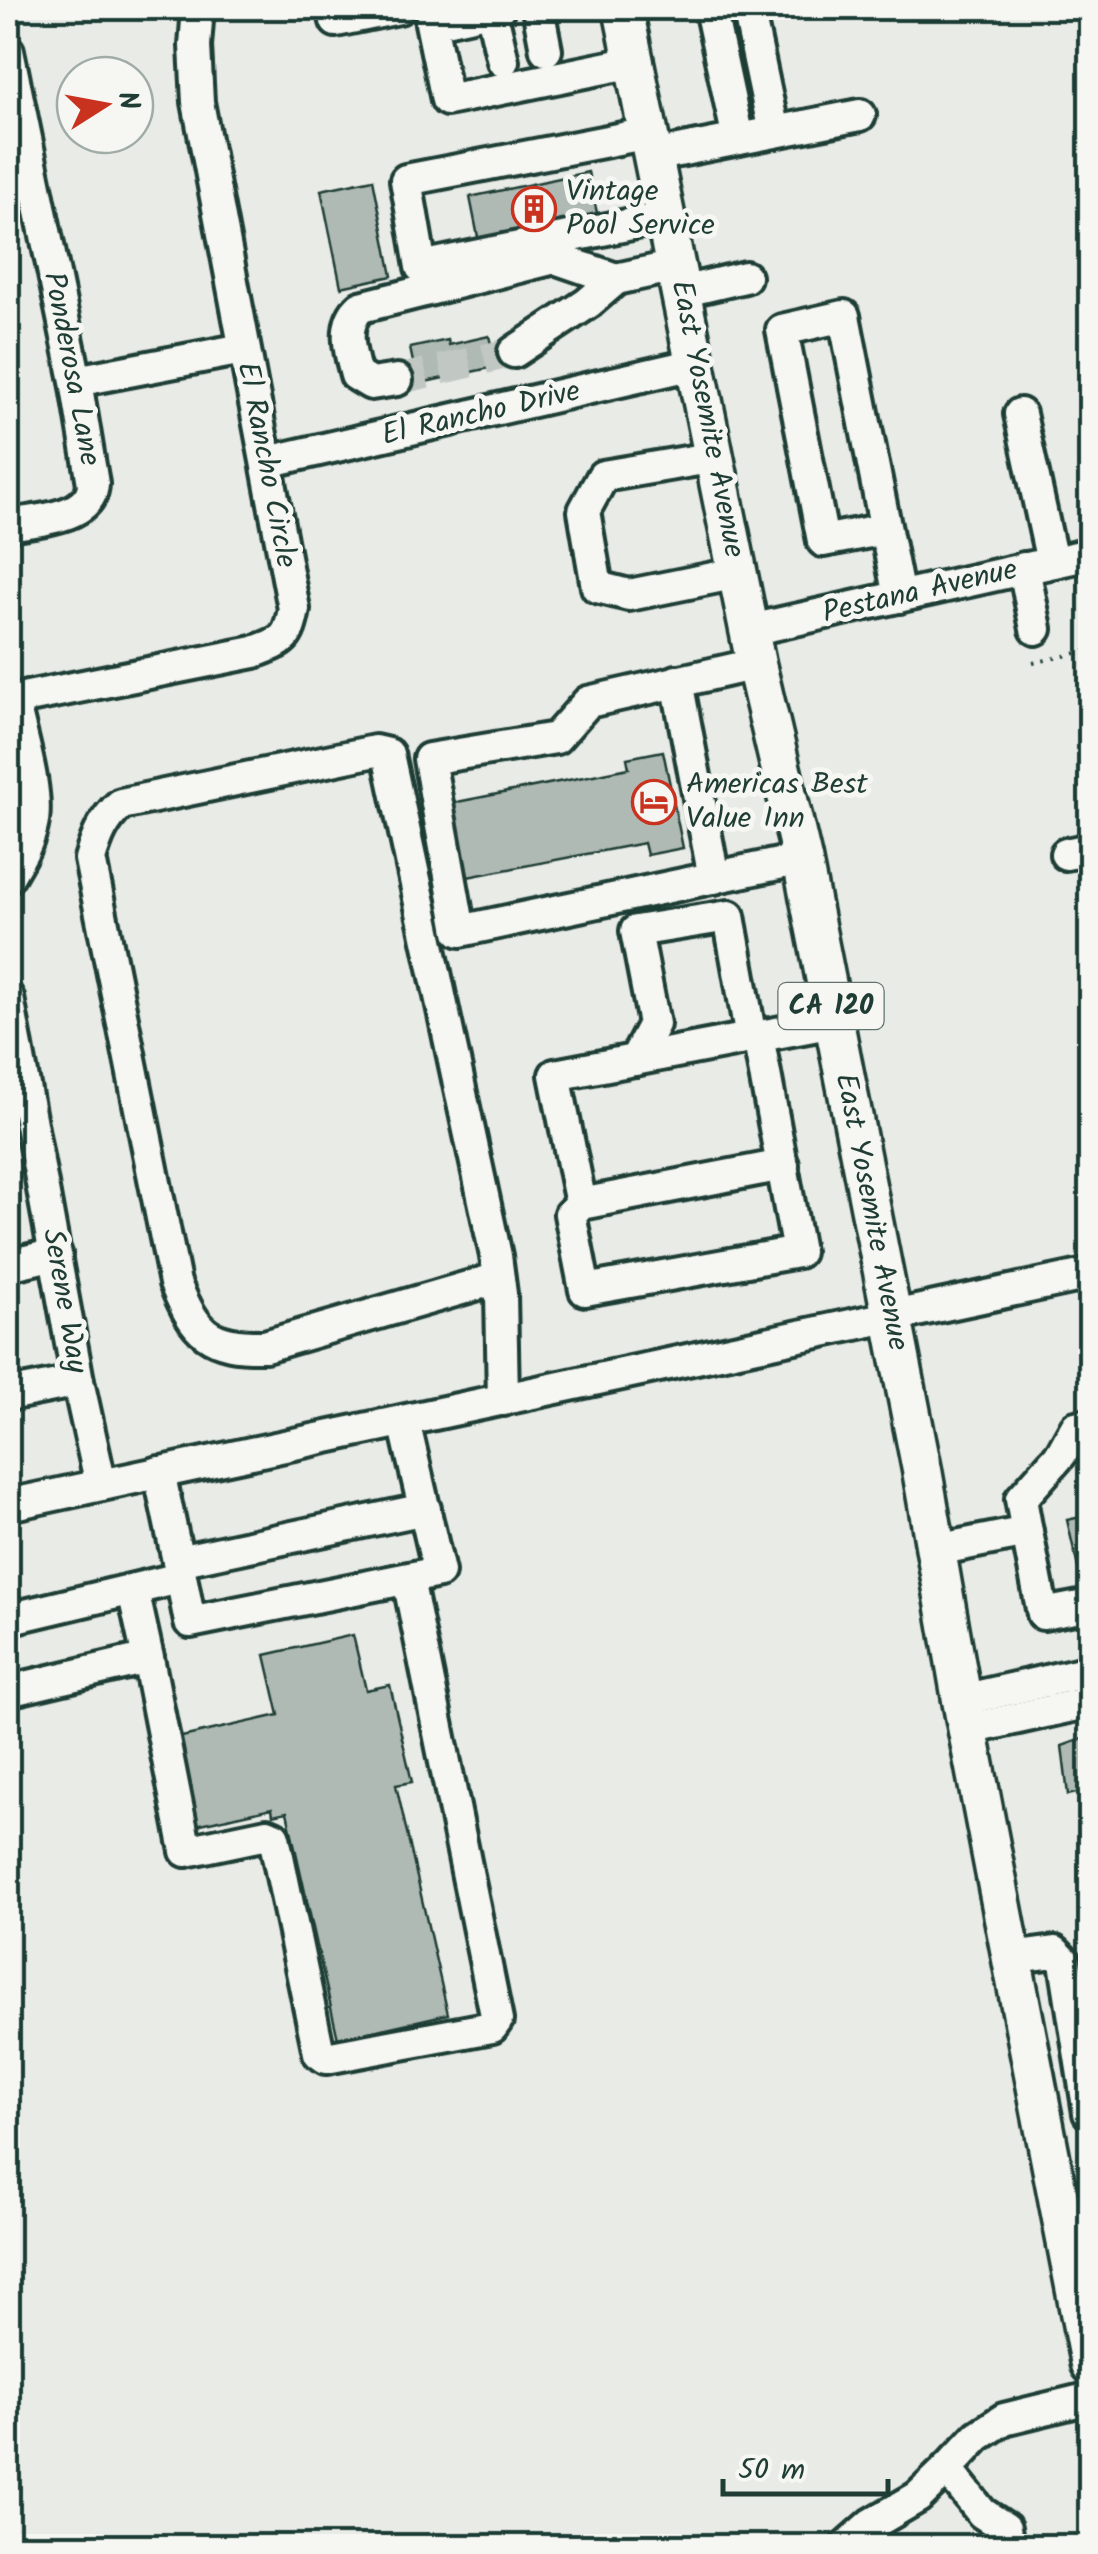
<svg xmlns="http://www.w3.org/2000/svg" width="1098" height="2554" font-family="Kalam,sans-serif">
<rect width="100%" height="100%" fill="#e9ebe7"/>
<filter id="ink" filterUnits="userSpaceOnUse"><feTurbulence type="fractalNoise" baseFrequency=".01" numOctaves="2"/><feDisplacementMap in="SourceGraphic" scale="20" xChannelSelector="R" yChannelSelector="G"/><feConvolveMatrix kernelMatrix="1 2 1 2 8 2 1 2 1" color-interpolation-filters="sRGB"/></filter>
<g filter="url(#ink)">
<g fill="#b0bab5" stroke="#1f3d34" stroke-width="2.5">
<path d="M588 172 599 222 480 247 470 197Z"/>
<path d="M373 179 392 276 341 287 321 190Z"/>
<path d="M489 336 492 348 513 344 517 362 398 388 395 371 414 367 410 348 448 340 449 345Z"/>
<path d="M663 751 683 848 647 855 644 843 457 879 442 805 629 768 627 758Z"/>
<path d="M1090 1515V1593L1084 1594 1067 1520Z"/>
<path d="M353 1635 366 1690 390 1685 412 1782 396 1785 448 2014 338 2039 287 1812 273 1815 272 1808 192 1826 173 1739 279 1715 265 1655Z"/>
<path d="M1090 1736V1790L1068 1795 1062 1746Z"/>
</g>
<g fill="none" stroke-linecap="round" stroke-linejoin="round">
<path stroke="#c1c8c3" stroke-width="30" stroke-dasharray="30 15" stroke-linecap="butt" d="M397 380 514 352"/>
<defs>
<g id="minor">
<path d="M333 8 336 21 399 8"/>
<path d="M499 8 431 23 447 100 634 62"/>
<path d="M538 8 546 50"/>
<path d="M710 8 738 139"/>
<path d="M748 8 774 132"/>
<path d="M491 9 503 61"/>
<path d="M8 51 76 381 93 484C91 519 35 520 8 525"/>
<path d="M649 133 406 180 421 267 666 217"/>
<path d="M653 156 860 115"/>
<path d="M616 279 676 266"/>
<path d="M681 292 745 277"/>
<path d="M397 380 371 384 356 375C350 353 341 324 361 307L555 258 616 279 588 303 514 352"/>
<path d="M76 381 243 349"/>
<path d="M1020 414 1052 562"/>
<path d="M716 457 603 476 584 511 597 587 629 595 738 573"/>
<path d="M267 462 695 364"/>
<path d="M885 529 823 541 782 330 844 316 899 597"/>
<path d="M1024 568 1036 629"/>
<path d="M750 630 1090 554"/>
<path d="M756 664 588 702 556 738 429 759 460 931 802 859"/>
<path d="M677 681 714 878"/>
<path d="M8 701 254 652C283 641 288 641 294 609L198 102 195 46 198 8"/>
<path d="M1066 854 1090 849"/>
<path d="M8 877C17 861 28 845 32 826 40 793 20 734 13 699"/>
<path d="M8 998 78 1381 101 1485"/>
<path d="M635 1060 654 1024 636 931 729 916 751 1038"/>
<path d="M783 1165 581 1204 555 1075 834 1022"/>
<path d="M581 1204 570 1214 585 1290 798 1252 758 1036"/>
<path d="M8 1265 56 1254"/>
<path d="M499 1278 265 1346C209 1347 196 1334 175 1283L90 859C97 836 103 820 121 804L375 751 388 754 496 1256 501 1294 503 1400"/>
<path d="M8 1395 78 1381"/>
<path d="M404 1421 439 1572 190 1622 178 1561 425 1509"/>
<path d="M159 1472 178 1561"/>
<path d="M8 1505 1090 1274"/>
<path d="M1027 1532 1043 1614 1090 1605"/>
<path d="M936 1550 1027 1532 1021 1499 1061 1454 1076 1427 1090 1424"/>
<path d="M133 1590 148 1658"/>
<path d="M8 1619 180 1578"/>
<path d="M8 1691 148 1658 186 1851 267 1834 274 1837 319 2053 326 2058 492 2027 497 2020 408 1579"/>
<path d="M962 1700 1090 1671"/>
<path d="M969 1729 1090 1702"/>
<path d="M1011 1958 1055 1952 1065 1962 1089 2113"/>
<path d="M847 2546 872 2524 918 2497 947 2469"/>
<path d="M1008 2546 1005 2528 982 2513 947 2469 978 2436 1004 2419 1090 2398"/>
</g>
<path id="major" d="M623 8 756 664 802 859 922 1470 962 1700 1090 2364"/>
</defs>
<use href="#minor" stroke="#1f3d34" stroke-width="38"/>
<use href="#major" stroke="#1f3d34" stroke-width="45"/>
<path stroke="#1f3d34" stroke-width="4" stroke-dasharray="2.5 8" stroke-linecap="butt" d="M1033 663 1090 650"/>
<use href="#minor" stroke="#f6f6f2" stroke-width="30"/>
<use href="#major" stroke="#f6f6f2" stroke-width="38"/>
</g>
</g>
<defs>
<symbol id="building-ring" viewBox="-11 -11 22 22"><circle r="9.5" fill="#f6f6f2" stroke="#c8321e" stroke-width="1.5"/><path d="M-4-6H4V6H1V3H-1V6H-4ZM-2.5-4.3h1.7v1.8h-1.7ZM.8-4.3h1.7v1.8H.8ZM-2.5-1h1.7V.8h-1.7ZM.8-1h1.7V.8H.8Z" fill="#c8321e"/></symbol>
<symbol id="hotel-ring" viewBox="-11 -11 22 22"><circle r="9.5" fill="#f6f6f2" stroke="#c8321e" stroke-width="1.5"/><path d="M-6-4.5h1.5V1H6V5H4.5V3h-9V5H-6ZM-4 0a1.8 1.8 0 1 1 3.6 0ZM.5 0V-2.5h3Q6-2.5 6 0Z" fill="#c8321e"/></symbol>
</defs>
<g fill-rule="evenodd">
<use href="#building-ring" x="509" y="184" width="50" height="50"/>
<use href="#hotel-ring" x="629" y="777" width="50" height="50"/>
</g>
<g text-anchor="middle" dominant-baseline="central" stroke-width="10" stroke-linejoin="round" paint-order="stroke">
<rect fill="#f6f6f2" stroke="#60746d" stroke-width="2.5" x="778.5" y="983" width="105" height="46" rx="8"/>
<g font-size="28" font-weight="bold" fill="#1f3d34">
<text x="831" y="1006">CA 120</text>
</g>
<g font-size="30" fill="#1f3d34" stroke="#f6f6f2" text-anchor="start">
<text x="566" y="192">Vintage<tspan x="566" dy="34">Pool Service</tspan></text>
<text x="686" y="785">Americas Best<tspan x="686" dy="34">Value Inn</tspan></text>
</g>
<g font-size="30" fill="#1f3d34" stroke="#f6f6f2">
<text transform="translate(71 369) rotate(79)">Ponderosa Lane</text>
<text transform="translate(481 414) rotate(-13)">El Rancho Drive</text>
<text transform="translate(707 419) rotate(79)">East Yosemite Avenue</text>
<text transform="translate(266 465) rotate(79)">El Rancho Circle</text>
<text transform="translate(920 592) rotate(-13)">Pestana Avenue</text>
<text transform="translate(871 1212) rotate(79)">East Yosemite Avenue</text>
<text transform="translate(64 1301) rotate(80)">Serene Way</text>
</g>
</g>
<rect width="1098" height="2554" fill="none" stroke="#f6f6f2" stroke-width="40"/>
<rect x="20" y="20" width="1058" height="2514" fill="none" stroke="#1f3d34" stroke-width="4" filter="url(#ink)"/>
<g transform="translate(105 105) rotate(79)"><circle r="48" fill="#f6f6f2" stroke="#a0aca6" stroke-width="2.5"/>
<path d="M0-8L18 38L0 25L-18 38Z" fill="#c8321e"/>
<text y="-15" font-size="28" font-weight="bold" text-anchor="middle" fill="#1f3d34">N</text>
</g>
<path d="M723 2479v15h165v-15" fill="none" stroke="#1f3d34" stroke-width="5"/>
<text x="738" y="2479" font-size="30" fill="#1f3d34" stroke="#f6f6f2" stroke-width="8" paint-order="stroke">50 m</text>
</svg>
